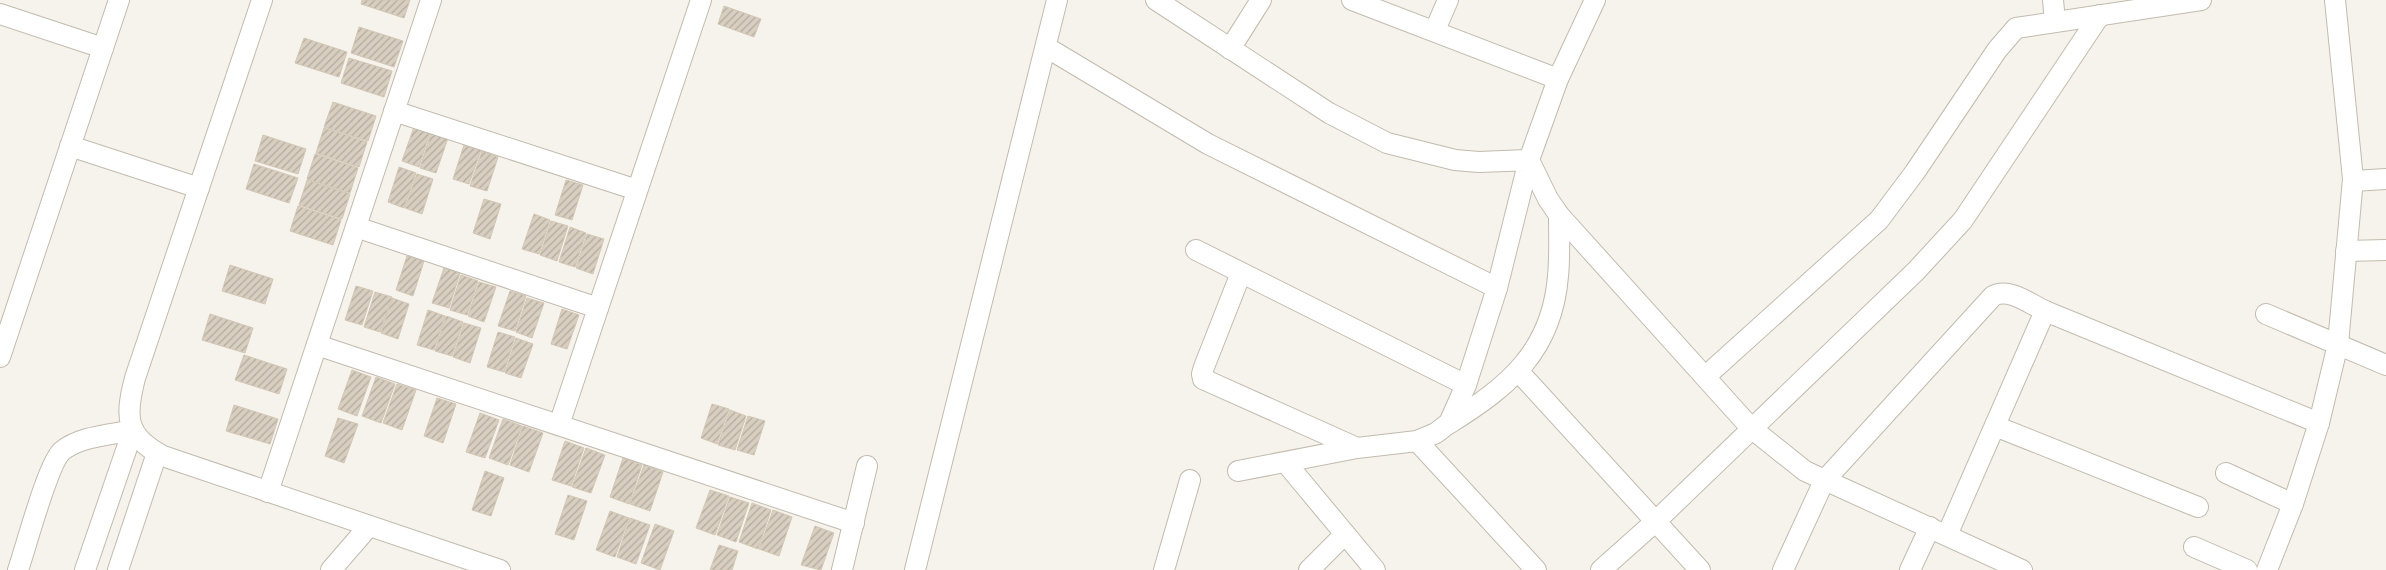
<svg xmlns="http://www.w3.org/2000/svg" width="2386" height="570" font-family="Quicksand,sans-serif">
<defs>
<pattern id="building-hatch" width="6" height="6" patternUnits="userSpaceOnUse" patternTransform="scale(1.25)"><rect width="6" height="6" fill="#d8cfc1"/><path d="M-1 1l2-2M0 6l6-6M5 7l2-2" fill="none" stroke="#b1aa9e"/></pattern>
</defs>
<rect width="100%" height="100%" fill="#f6f3ec"/>
<g fill="url(#building-hatch)" stroke="#d3c7b4">
<path d="M362 0H410L404 18 361 4Z"/>
<path d="M724 6 761 19 754 37 718 24Z"/>
<path d="M359 27 403 41 394 67 351 53Z"/>
<path d="M304 38 347 52 339 77 295 63Z"/>
<path d="M349 58 392 71 384 97 341 83Z"/>
<path d="M333 102 376 116 368 141 324 127Z"/>
<path d="M414 127 430 132 419 167 402 161Z"/>
<path d="M324 128 367 142 359 167 316 153Z"/>
<path d="M431 133 448 138 436 173 420 168Z"/>
<path d="M263 135 306 149 298 174 255 161Z"/>
<path d="M464 145 481 150 469 184 453 179Z"/>
<path d="M482 151 498 157 487 191 470 186Z"/>
<path d="M315 154 358 168 350 193 307 179Z"/>
<path d="M254 164 298 178 289 203 246 189Z"/>
<path d="M399 167 416 173 404 208 388 202Z"/>
<path d="M417 174 433 179 422 214 405 208Z"/>
<path d="M307 180 350 194 342 219 299 205Z"/>
<path d="M566 180 583 185 572 220 555 215Z"/>
<path d="M484 199 501 204 490 239 473 233Z"/>
<path d="M298 206 341 220 333 245 290 231Z"/>
<path d="M534 214 550 220 539 254 522 249Z"/>
<path d="M551 221 568 226 557 261 540 255Z"/>
<path d="M570 227 586 233 575 267 559 262Z"/>
<path d="M587 234 604 239 593 274 576 268Z"/>
<path d="M407 256 424 261 413 296 396 290Z"/>
<path d="M230 265 273 279 265 304 222 291Z"/>
<path d="M444 268 460 273 449 308 432 303Z"/>
<path d="M461 275 478 281 467 315 450 310Z"/>
<path d="M479 282 496 287 484 322 468 316Z"/>
<path d="M356 286 373 291 362 325 345 320Z"/>
<path d="M510 291 526 296 515 331 498 326Z"/>
<path d="M375 292 392 297 380 332 364 327Z"/>
<path d="M392 298 409 304 398 339 381 333Z"/>
<path d="M527 298 544 303 532 338 516 332Z"/>
<path d="M562 309 579 315 567 349 551 344Z"/>
<path d="M428 310 445 316 434 350 417 345Z"/>
<path d="M210 314 253 328 245 353 202 340Z"/>
<path d="M446 316 463 322 452 356 435 351Z"/>
<path d="M464 323 481 328 470 363 453 357Z"/>
<path d="M498 332 515 337 504 372 487 367Z"/>
<path d="M516 338 533 344 521 378 505 373Z"/>
<path d="M244 355 287 369 279 394 235 380Z"/>
<path d="M352 370 371 377 357 416 338 409Z"/>
<path d="M376 377 395 384 381 423 362 416Z"/>
<path d="M397 384 416 390 402 430 383 423Z"/>
<path d="M437 398 456 404 443 443 424 436Z"/>
<path d="M712 404 729 409 717 444 701 438Z"/>
<path d="M234 405 278 419 270 444 226 431Z"/>
<path d="M730 410 746 416 735 450 718 445Z"/>
<path d="M480 413 499 420 485 458 466 452Z"/>
<path d="M748 416 765 421 754 455 737 450Z"/>
<path d="M338 418 358 424 344 463 325 456Z"/>
<path d="M503 419 522 426 508 465 489 458Z"/>
<path d="M523 426 543 433 529 472 510 465Z"/>
<path d="M565 441 584 448 571 486 552 480Z"/>
<path d="M586 448 605 455 591 493 572 487Z"/>
<path d="M623 458 642 465 629 504 610 497Z"/>
<path d="M644 465 663 472 650 511 630 504Z"/>
<path d="M485 471 504 478 491 516 472 510Z"/>
<path d="M710 490 729 496 715 535 696 528Z"/>
<path d="M568 495 587 501 574 540 555 534Z"/>
<path d="M730 497 749 503 736 542 717 535Z"/>
<path d="M752 503 771 510 758 549 739 542Z"/>
<path d="M773 510 792 517 779 556 759 549Z"/>
<path d="M610 511 629 518 615 557 596 550Z"/>
<path d="M630 518 650 525 636 564 617 557Z"/>
<path d="M655 524 674 531 660 570 641 563Z"/>
<path d="M815 526 834 533 821 570 801 565Z"/>
<path d="M719 545 738 551 732 570H710Z"/>
</g>
<g fill="none" stroke-linecap="round" stroke-linejoin="round">
<defs>
<g id="street">
<path d="M262 0 135 378C125 417 125 436 163 456L500 570"/>
<path d="M1156 0 1329 113 1387 143 1455 160 1479 162 1529 160 1497 288 1466 385 1449 423 1436 433 1417 441 1357 448 1238 471"/>
<path d="M1352 0 1558 79"/>
<path d="M1595 0 1558 79 1529 160 1548 199 1559 215 1751 428 1805 471 2022 570"/>
<path d="M2053 0 2055 21"/>
<path d="M0 14 103 48"/>
<path d="M1435 30 1448 0"/>
<path d="M1046 47 1208 144 1497 288"/>
<path d="M1230 49 1261 0"/>
<path d="M394 111 637 190"/>
<path d="M70 146 199 188"/>
<path d="M2353 181 2386 179"/>
<path d="M356 227 598 308"/>
<path d="M1196 250 1466 385"/>
<path d="M2346 251 2386 250"/>
<path d="M1241 273 1204 367 1202 374 1203 379 1357 448"/>
<path d="M2266 314 2386 365"/>
<path d="M317 345 854 523"/>
<path d="M0 357 119 0"/>
<path d="M1519 372 1700 570"/>
<path d="M1706 376 1879 220 1915 172 1997 50 2016 28 2201 0"/>
<path d="M1450 423C1509 386 1552 351 1558 276 1560 256 1559 235 1559 215"/>
<path d="M559 425 701 0"/>
<path d="M1995 426 2198 507"/>
<path d="M1417 441 1536 570"/>
<path d="M1286 463 1375 570"/>
<path d="M2226 473 2293 504"/>
<path d="M268 492 431 0"/>
<path d="M1947 535 2045 311"/>
<path d="M2194 547 2247 570"/>
<path d="M18 570C26 547 48 463 62 451 80 436 111 435 133 430"/>
<path d="M85 570 133 430"/>
<path d="M118 570 157 453"/>
<path d="M331 570 369 526"/>
<path d="M842 570 867 466"/>
<path d="M915 570 1057 0"/>
<path d="M1164 570 1190 480"/>
<path d="M1309 570 1345 534"/>
<path d="M1601 570 1656 521 1916 271 1963 220 2100 15"/>
<path d="M1783 570 1824 481 1993 296C2009 287 2030 304 2045 311L2319 423"/>
<path d="M1910 570 1930 527"/>
<path d="M2267 570 2293 504 2319 423 2338 344 2353 179 2335 0"/>
</g>
</defs>
<use href="#street" stroke="#c2bbae" stroke-width="22"/>
<use href="#street" stroke="#fff" stroke-width="20"/>
</g>
</svg>
